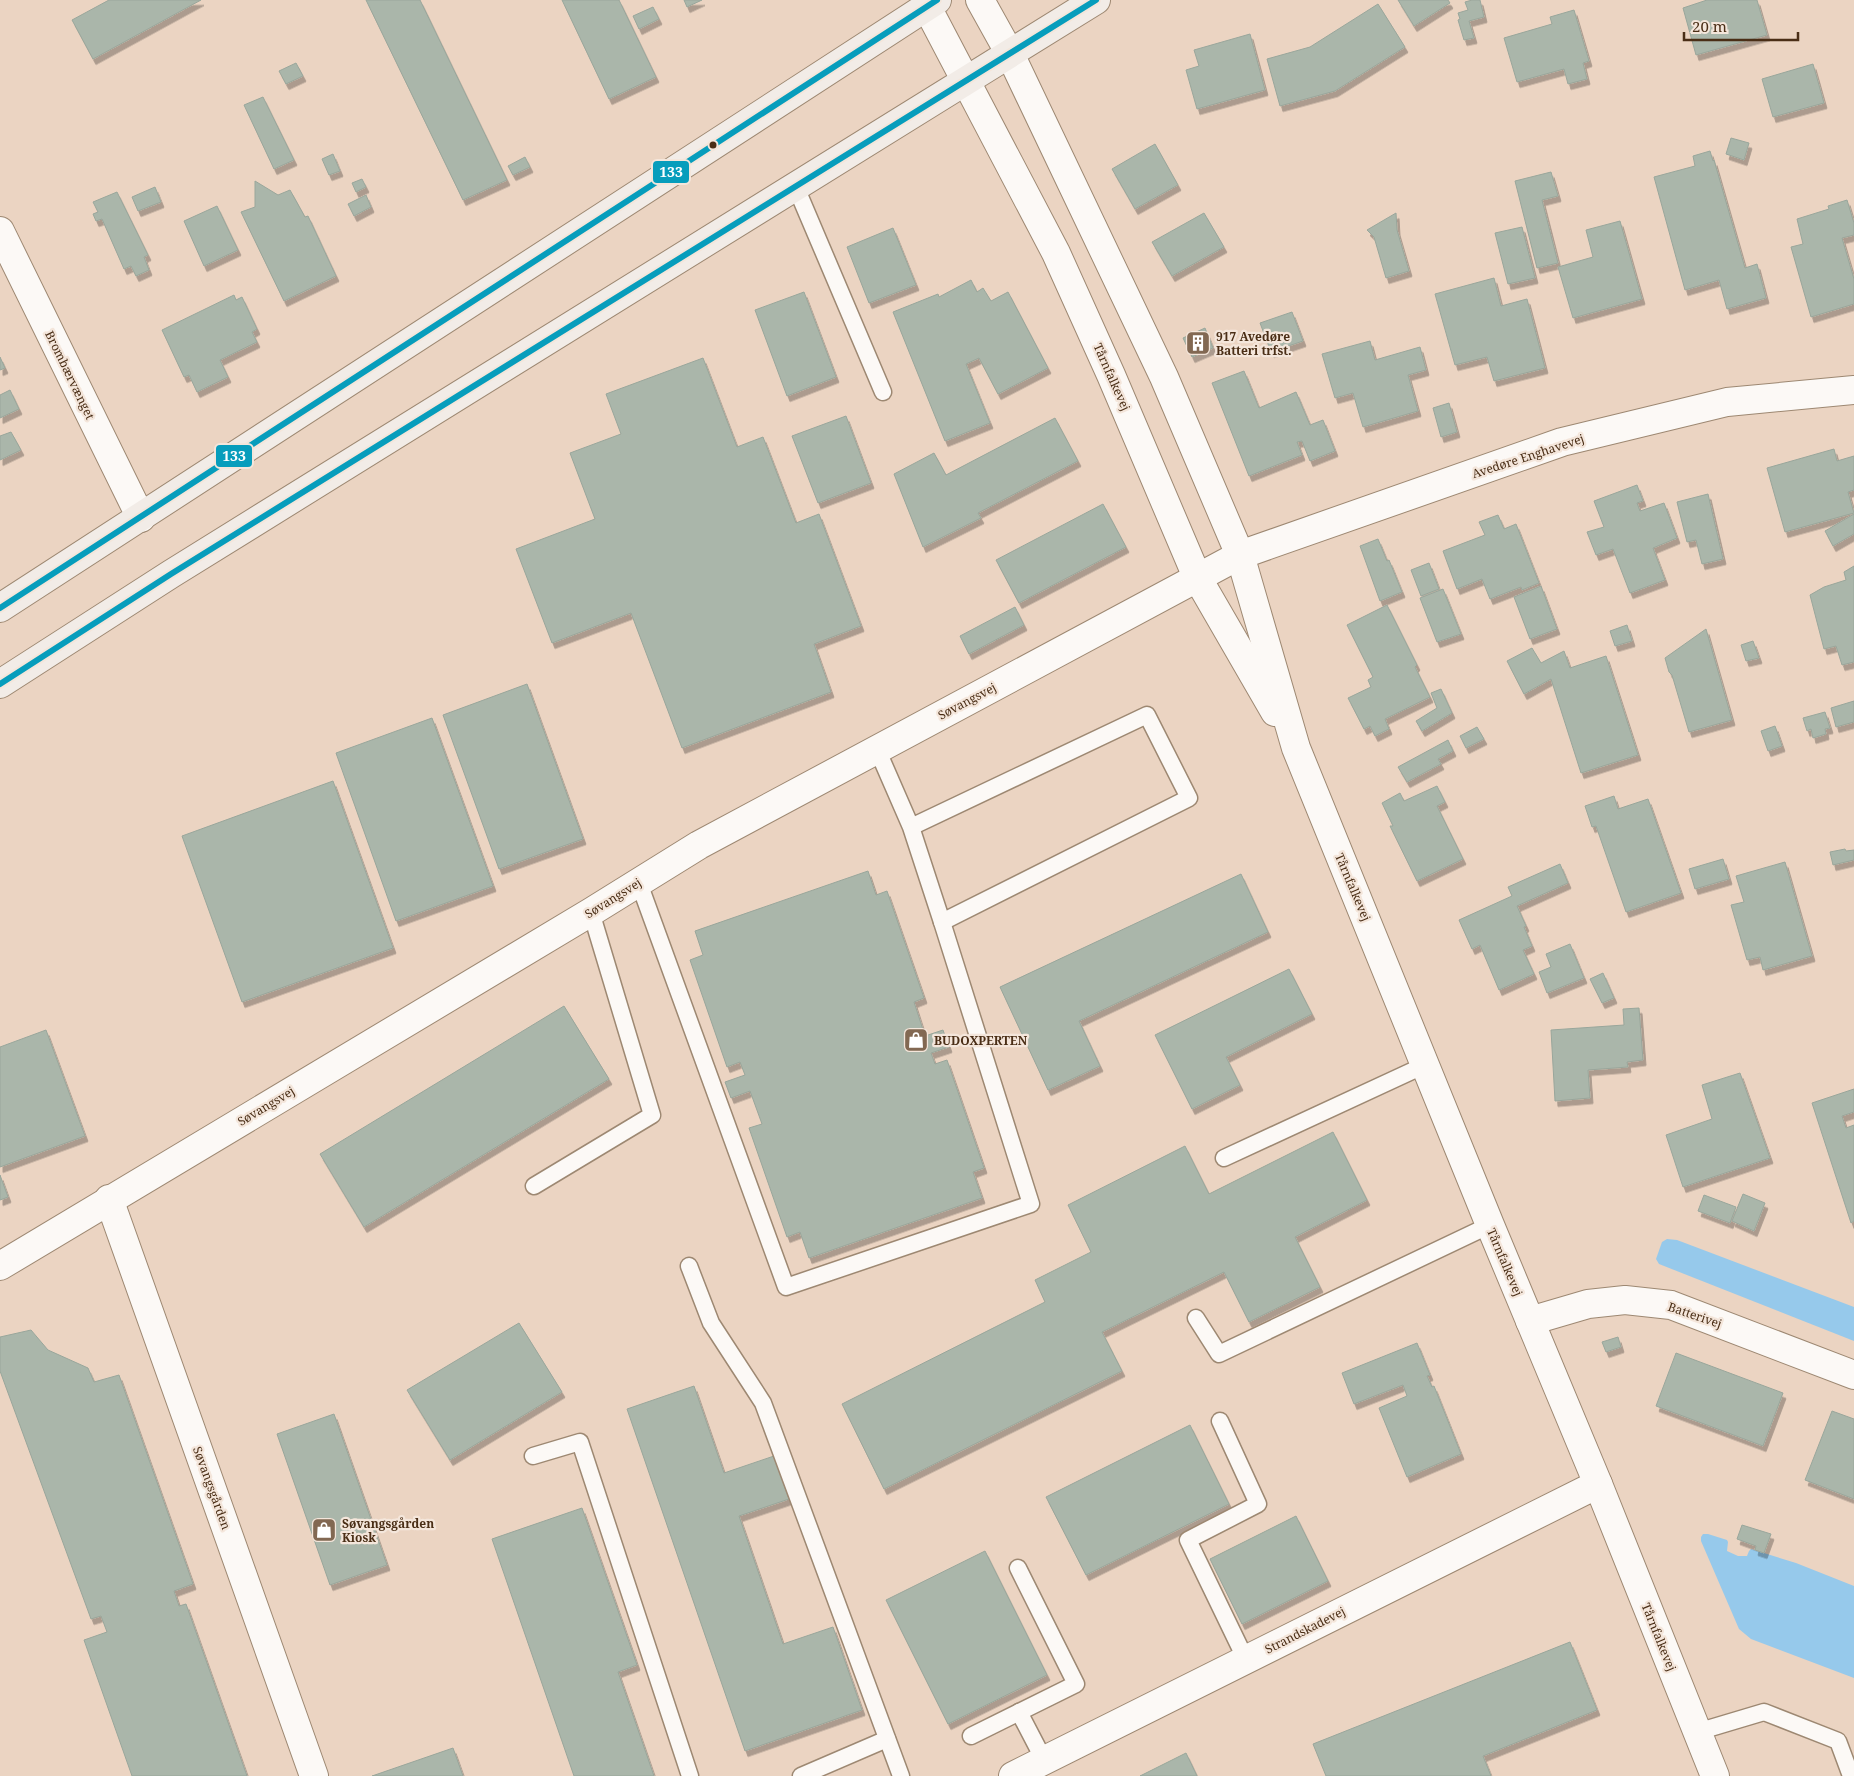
<svg xmlns="http://www.w3.org/2000/svg" width="1854" height="1776" font-family="'Noto Serif',serif">
<defs>
<filter id="shadow"><feDropShadow dx="3" dy="5.5" stdDeviation="0" flood-color="#0004"/></filter>
</defs>
<rect width="100%" height="100%" fill="#ebd4c2"/>
<g fill="#96c9eb">
<path d="M1667 1239 1677 1240 1854 1307V1341L1659 1264 1656 1259 1662 1242Z"/>
<path d="M1703 1534H1708L1727 1540 1728 1542 1727 1551 1738 1556H1747L1749 1551 1751 1549 1796 1563 1854 1586V1678L1751 1639 1739 1629 1701 1541V1537Z"/>
</g>
<g fill="#aab6aa" stroke="#99a69b" filter="url(#shadow)">
<path d="M109 0H201L93 59 72 20Z"/>
<path d="M366 0H420L507 180 463 200Z"/>
<path d="M562 0H619L656 77 609 99Z"/>
<path d="M684 0H702L687 7Z"/>
<path d="M1398 0H1448L1450 3 1414 26Z"/>
<path d="M1472 0H1480L1484 17 1469 21 1474 38 1464 40 1458 20 1460 19 1458 13 1468 10 1465 2Z"/>
<path d="M1707 0H1757L1767 35 1696 55 1683 8Z"/>
<path d="M1378 4 1405 47 1335 91 1280 106 1267 59 1310 47Z"/>
<path d="M653 7 659 19 639 29 633 16Z"/>
<path d="M1574 10 1589 61 1583 63 1587 79 1568 84 1564 69 1517 82 1504 38 1552 24 1550 17Z"/>
<path d="M1250 34 1265 90 1197 109 1186 70 1199 66 1194 50Z"/>
<path d="M296 63 303 76 286 84 279 71Z"/>
<path d="M1813 64 1824 103 1773 117 1762 79Z"/>
<path d="M263 97 294 160 274 169 244 105Z"/>
<path d="M1731 138 1749 143 1744 160 1726 154Z"/>
<path d="M1155 144 1178 185 1135 209 1112 169Z"/>
<path d="M1710 151 1713 161 1714 160 1745 268 1757 264 1766 298 1727 309 1719 280 1685 290 1654 177 1695 166 1693 156Z"/>
<path d="M333 154 340 171 329 175 322 159Z"/>
<path d="M525 157 530 167 513 175 508 166Z"/>
<path d="M1551 172 1558 196 1542 200 1558 263 1537 268 1515 181Z"/>
<path d="M362 179 366 187 356 192 352 183Z"/>
<path d="M255 181 278 195 290 190 305 217 308 216 336 276 284 301 241 212 255 207Z"/>
<path d="M155 187 161 202 138 211 132 197Z"/>
<path d="M117 192 148 255 144 257 149 270 136 276 131 266 124 269 102 219 96 221 93 214 98 212 93 202Z"/>
<path d="M366 195 371 207 354 216 348 204Z"/>
<path d="M1847 200 1854 223V235L1842 238 1854 279V304L1811 317 1791 247 1803 244 1797 219 1829 209 1828 206Z"/>
<path d="M217 206 238 250 204 266 184 221Z"/>
<path d="M1204 213 1224 247 1172 276 1152 242Z"/>
<path d="M1396 213 1397 230 1409 271 1386 278 1374 237 1367 230Z"/>
<path d="M1620 221 1642 299 1573 318 1558 267 1593 257 1586 230Z"/>
<path d="M1522 227 1535 278 1508 284 1495 233Z"/>
<path d="M893 228 916 285 869 303 847 247Z"/>
<path d="M1494 278 1501 306 1527 299 1545 368 1494 381 1487 357 1455 365 1435 294Z"/>
<path d="M971 280 977 292 983 288 991 301 1008 292 1048 368 998 394 979 358 966 364 990 423 945 441 893 312 938 294 939 297Z"/>
<path d="M804 292 836 377 787 396 755 310Z"/>
<path d="M234 295 236 300 242 297 257 329 252 332 257 342 220 360 228 377 197 392 189 375 184 377 162 330Z"/>
<path d="M1292 312 1303 341 1271 352 1260 323Z"/>
<path d="M1205 328 1213 348 1192 357 1183 338Z"/>
<path d="M1370 341 1375 360 1420 347 1426 370 1408 375 1418 411 1363 427 1353 393 1335 398 1322 354Z"/>
<path d="M0 357 5 368 0 370Z"/>
<path d="M703 358 737 447 763 437 796 523 819 514 861 626 814 644 831 692 682 748 631 613 552 643 516 549 595 519 570 453 621 434 606 394Z"/>
<path d="M1244 371 1259 408 1296 392 1310 425 1323 420 1335 451 1310 461 1302 441 1297 442 1302 455 1249 476 1212 383Z"/>
<path d="M10 390 19 409 0 418V395Z"/>
<path d="M1449 403 1457 432 1441 437 1433 408Z"/>
<path d="M846 416 871 483 818 503 792 436Z"/>
<path d="M1055 418 1078 461 978 513 981 518 923 547 894 474 934 453 946 475Z"/>
<path d="M11 432 21 450 0 460V436Z"/>
<path d="M1834 449 1837 461 1854 456V490L1848 492 1854 513 1785 532 1767 468Z"/>
<path d="M1637 485 1643 501 1637 503 1640 511 1664 503 1677 538 1653 548 1665 580 1630 593 1613 549 1596 555 1587 532 1604 527 1594 501Z"/>
<path d="M1708 494 1723 559 1702 564 1696 540 1687 542 1677 502Z"/>
<path d="M1103 504 1126 547 1019 603 996 560Z"/>
<path d="M1854 514V534L1833 546 1825 531Z"/>
<path d="M1498 515 1504 529 1516 524 1539 583 1522 590 1521 587 1490 599 1482 579 1457 589 1443 551 1485 535 1479 522Z"/>
<path d="M1378 539 1387 561 1389 560 1402 592 1380 601 1360 546Z"/>
<path d="M1429 563 1439 589 1421 596 1411 570Z"/>
<path d="M1854 566V662L1842 665 1836 646 1824 649 1810 595 1824 587 1846 580 1844 572Z"/>
<path d="M1541 586 1557 629 1530 639 1514 597Z"/>
<path d="M1443 589 1461 634 1437 642 1420 598Z"/>
<path d="M1387 605 1417 665 1415 667 1430 697 1385 719 1389 729 1375 736 1370 726 1364 729 1348 698 1371 687 1368 680 1373 677 1347 625Z"/>
<path d="M1015 607 1024 625 969 654 960 636Z"/>
<path d="M1627 625 1632 641 1615 646 1610 631Z"/>
<path d="M1706 629 1732 720 1689 732 1672 675 1669 672 1665 658Z"/>
<path d="M1753 641 1759 658 1746 661 1741 645Z"/>
<path d="M1532 648 1541 663 1564 651 1570 668 1606 656 1638 755 1581 773 1551 679 1524 694 1507 661Z"/>
<path d="M527 684 583 839 499 869 443 715Z"/>
<path d="M1441 689 1452 713 1422 731 1416 721 1437 708 1431 693Z"/>
<path d="M1854 701V722L1836 727 1831 708Z"/>
<path d="M1825 712 1830 728 1825 729 1826 734 1813 738 1811 729 1807 731 1803 718Z"/>
<path d="M432 718 493 886 396 921 336 753Z"/>
<path d="M1775 726 1782 746 1768 751 1761 731Z"/>
<path d="M1477 727 1484 739 1466 748 1460 736Z"/>
<path d="M1448 740 1453 751 1438 759 1441 764 1407 782 1398 767Z"/>
<path d="M333 781 393 948 242 1002 182 836Z"/>
<path d="M1437 786 1445 802 1437 806 1463 859 1417 881 1390 826H1393L1382 803 1400 793 1404 801Z"/>
<path d="M1614 796 1618 809 1648 799 1681 893 1626 912 1596 826 1592 827 1585 806Z"/>
<path d="M1845 849 1846 851 1854 850V860L1833 865 1830 852Z"/>
<path d="M1723 859 1729 879 1695 889 1689 869Z"/>
<path d="M1785 862 1812 956 1763 970 1760 957 1747 960 1731 905 1744 902 1736 876Z"/>
<path d="M1560 864 1568 883 1517 906 1526 926 1524 927 1532 946 1523 950 1534 974 1499 990 1480 945 1472 949 1459 920 1512 896 1508 887Z"/>
<path d="M868 871 876 895 887 891 924 998 914 1002 925 1036 943 1030 949 1047 931 1053 935 1064 947 1060 984 1168 973 1172 982 1198 809 1258 800 1232 787 1237 749 1128 762 1124 750 1091 731 1098 725 1082 745 1075 740 1062 727 1067 690 960 703 955 695 931Z"/>
<path d="M1241 874 1268 932 1079 1021 1100 1066 1048 1090 1000 987Z"/>
<path d="M1570 944 1584 978 1547 993 1539 972 1551 967 1546 954Z"/>
<path d="M1289 969 1312 1014 1226 1057 1240 1085 1192 1109 1155 1035Z"/>
<path d="M1603 973 1614 998 1602 1003 1590 979Z"/>
<path d="M564 1006 609 1079 364 1227 320 1154Z"/>
<path d="M1639 1008 1643 1060 1627 1062 1628 1067 1588 1070 1590 1098 1555 1101 1551 1030 1624 1025 1623 1009Z"/>
<path d="M46 1030 85 1136 0 1167V1047Z"/>
<path d="M1740 1073 1770 1158 1683 1187 1666 1135 1712 1119 1702 1085Z"/>
<path d="M1854 1089V1112L1842 1116 1846 1128 1854 1125V1221L1851 1223 1812 1103Z"/>
<path d="M1333 1132 1367 1200 1295 1237 1320 1287 1249 1322 1224 1272 1102 1332 1122 1371 884 1489 842 1404 1045 1302 1035 1280 1091 1252 1068 1205 1185 1146 1209 1194Z"/>
<path d="M0 1175 8 1197 0 1200Z"/>
<path d="M1743 1194 1765 1203 1754 1231 1732 1221Z"/>
<path d="M1704 1195 1736 1207 1730 1223 1698 1211Z"/>
<path d="M519 1323 562 1392 450 1460 407 1390Z"/>
<path d="M31 1330 48 1350 88 1368 94 1382 119 1375 193 1584 174 1591 179 1606 186 1604 247 1776H132L84 1640 107 1632 101 1616 91 1619 0 1371V1337Z"/>
<path d="M1618 1337 1621 1347 1606 1352 1602 1342Z"/>
<path d="M1417 1343 1430 1375 1427 1376 1432 1387 1434 1386 1461 1454 1407 1477 1379 1408 1407 1396 1403 1385 1354 1404 1342 1373Z"/>
<path d="M1676 1353 1783 1393 1763 1446 1656 1406Z"/>
<path d="M694 1386 724 1473 774 1456 789 1499 739 1516 783 1644 833 1627 862 1710 745 1751 627 1409Z"/>
<path d="M1832 1411 1854 1419V1499L1805 1480Z"/>
<path d="M334 1414 387 1565 330 1585 277 1434Z"/>
<path d="M1190 1425 1229 1504 1086 1575 1046 1497Z"/>
<path d="M582 1508 637 1665 618 1672 654 1776H574L492 1539Z"/>
<path d="M1296 1516 1328 1581 1242 1624 1210 1559Z"/>
<path d="M1742 1525 1771 1534 1764 1553 1755 1550 1756 1546 1737 1539Z"/>
<path d="M985 1551 1047 1675 948 1724 886 1600Z"/>
<path d="M1570 1642 1597 1710 1483 1756 1491 1776H1326L1313 1744Z"/>
<path d="M453 1748 463 1776H372Z"/>
<path d="M1186 1753 1197 1776H1140Z"/>
</g>
<g fill="none" stroke-linecap="round" stroke-linejoin="round">
<defs>
<g id="service">
<path d="M795 185 883 392"/>
<path d="M877 749 911 827 942 922 1189 798 1147 715 911 827"/>
<path d="M639 883 786 1287 1031 1204 942 922"/>
<path d="M1224 1158 1425 1065"/>
<path d="M534 1186 652 1115 591 912"/>
<path d="M689 1266 711 1323 763 1403 901 1776"/>
<path d="M1196 1318 1219 1354 1490 1225"/>
<path d="M1220 1421 1258 1504 1188 1540 1246 1660"/>
<path d="M533 1456 580 1442 690 1776"/>
<path d="M1019 1712 1044 1760"/>
<path d="M1697 1732 1764 1712 1838 1741 1851 1776"/>
<path d="M971 1736 1076 1684 1018 1568"/>
<path d="M801 1776 887 1739"/>
</g>
<g id="minor">
<path d="M0 231 141 518"/>
<path d="M109 1199 314 1776"/>
<path d="M0 1266 591 912 699 845 1240 555 1562 442 1727 402 1854 390"/>
<path d="M1530 1321 1588 1304 1625 1300 1671 1305 1854 1375"/>
<path d="M1013 1776 1598 1484"/>
</g>
<g id="tertiary">
<path d="M980 0 1010 54 1164 377 1240 555 1296 748 1490 1225 1598 1484 1715 1776"/>
<path d="M927 7 1056 253 1111 375 1197 577 1275 712"/>
</g>
<g id="secondary">
<path d="M0 608 937 0"/>
<path d="M0 684 171 574 1096 0"/>
</g>
</defs>
<use href="#service" stroke="#9d8872" stroke-width="19"/>
<use href="#minor" stroke="#9d8872" stroke-width="30"/>
<use href="#tertiary" stroke="#9d8872" stroke-width="30"/>
<use href="#secondary" stroke="#9d8872" stroke-width="30"/>
<use href="#service" stroke="#fcf9f6" stroke-width="16"/>
<use href="#minor" stroke="#fcf9f6" stroke-width="28"/>
<use href="#tertiary" stroke="#fcf9f6" stroke-width="28"/>
<use href="#secondary" stroke="#f2ece7" stroke-width="28"/>
<defs>
<g id="bus-1">
<path d="M0 608 937 0"/>
<path d="M0 684 171 574 1096 0"/>
</g>
</defs>
<use href="#bus-1" stroke="#f4e6db" stroke-width="10"/>
<use href="#bus-1" stroke="#079dbc" stroke-width="6"/>
</g>
<defs>
<symbol id="building-square" viewBox="-11 -11 22 22"><rect x="-9" y="-9" width="18" height="18" rx="4" fill="#826852" stroke="#f4e6db"/><path d="M-4-6H4V6H1V3H-1V6H-4ZM-2.5-4.3h1.7v1.8h-1.7ZM.8-4.3h1.7v1.8H.8ZM-2.5-1h1.7V.8h-1.7ZM.8-1h1.7V.8H.8Z" fill="#fff"/></symbol>
<symbol id="shop-square" viewBox="-11 -11 22 22"><rect x="-9" y="-9" width="18" height="18" rx="4" fill="#826852" stroke="#f4e6db"/><path d="M-5-2.5h2.3a2.7 3.5 0 0 1 5.4 0H5L5.5 6h-11ZM-1.5-2.5h3a1.5 2.3 0 0 0-3 0Z" fill="#fff"/></symbol>
</defs>
<g fill-rule="evenodd">
<use href="#building-square" x="1184" y="329" width="28" height="28"/>
<use href="#shop-square" x="902" y="1026" width="28" height="28"/>
<use href="#shop-square" x="310" y="1516" width="28" height="28"/>
</g>
<circle fill="#4a2e16" stroke="#f4e6db" stroke-width="2" cx="713" cy="145" r="4.5"/>
<g text-anchor="middle" dominant-baseline="central" stroke-width="4.5" stroke-linejoin="round" paint-order="stroke">
<g font-size="12" font-weight="bold" fill="#4a2e16" stroke="#f4e6db" text-anchor="start">
<text x="1216" y="336">917 Avedøre<tspan x="1216" dy="14">Batteri trfst.</tspan></text>
<text x="934" y="1040">BUDOXPERTEN</text>
<text x="342" y="1523">Søvangsgården<tspan x="342" dy="14">Kiosk</tspan></text>
</g>
<g font-size="12" fill="#4a2e16" stroke="#f4e6db">
<text transform="translate(70 375) rotate(64)">Brombærvænget</text>
<text transform="translate(1112 377) rotate(66)">Tårnfalkevej</text>
<text transform="translate(1528 456) rotate(-18)">Avedøre Enghavevej</text>
<text transform="translate(967 701) rotate(-28)">Søvangsvej</text>
<text transform="translate(1353 887) rotate(67)">Tårnfalkevej</text>
<text transform="translate(613 898) rotate(-32)">Søvangsvej</text>
<text transform="translate(266 1106) rotate(-31)">Søvangsvej</text>
<text transform="translate(1505 1262) rotate(67)">Tårnfalkevej</text>
<text transform="translate(1695 1315) rotate(19)">Batterivej</text>
<text transform="translate(212 1488) rotate(70)">Søvangsgården</text>
<text transform="translate(1305 1630) rotate(-27)">Strandskadevej</text>
<text transform="translate(1659 1637) rotate(68)">Tårnfalkevej</text>
</g>
</g>
<g stroke="#f4e6db" stroke-width="2">
<rect x="652" y="160" width="38" height="24" rx="5" fill="#079dbc"/>
<rect x="215" y="444" width="38" height="24" rx="5" fill="#079dbc"/>
</g>
<g font-size="14" text-anchor="middle" font-weight="bold" fill="#fff">
<text x="671" y="177">133</text>
<text x="234" y="461">133</text>
</g>
<path d="M1684 32v8h114v-8" fill="none" stroke="#4a2e16" stroke-width="2.5"/>
<text x="1692" y="32" font-size="15" fill="#4a2e16" stroke="#f4e6db" stroke-width="4" paint-order="stroke">20 m</text>
</svg>
